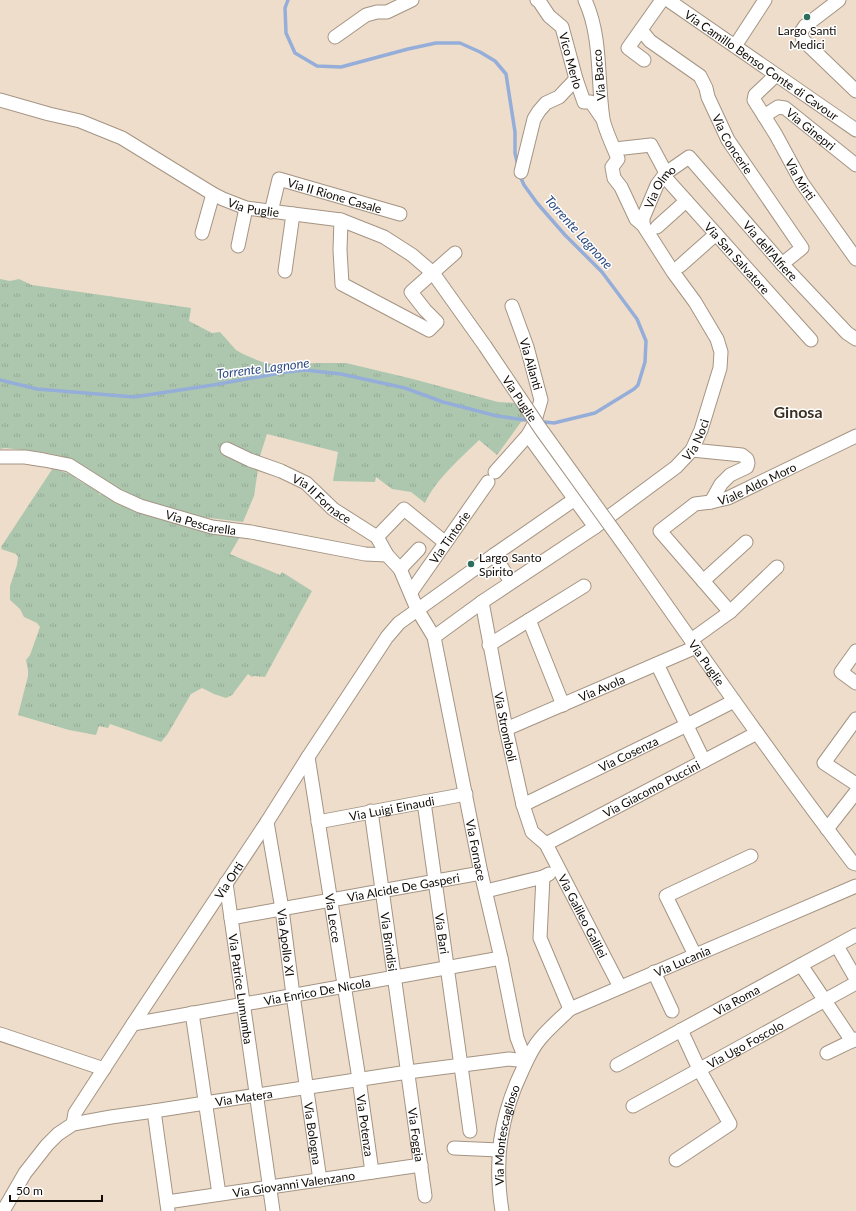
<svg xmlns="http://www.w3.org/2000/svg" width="856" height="1211" font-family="Lato,sans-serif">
<defs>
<pattern id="grass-tufts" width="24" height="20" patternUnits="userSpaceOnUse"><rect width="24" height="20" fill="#adc7af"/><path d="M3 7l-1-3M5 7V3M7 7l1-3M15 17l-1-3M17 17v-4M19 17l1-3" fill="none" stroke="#94aa95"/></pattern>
</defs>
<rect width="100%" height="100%" fill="#eeddcb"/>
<g fill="url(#grass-tufts)">
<path d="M0 279 10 281 19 279 32 285 191 308 189 321 212 333 220 332 236 350 243 354 262 362 277 365 316 363H346L413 379 498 402 515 403 526 420 521 422 497 455 479 440C461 458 435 480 425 503L411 492 392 489 376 477 375 482 333 481 338 452 267 434 260 456 254 496 243 522 202 517 138 499 122 491 81 464 61 456 41 452 5 448 0 449Z"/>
<path d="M53 468 75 476V478L85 484 87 482 97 489 100 495 102 493 133 511 186 524 241 535 230 554 280 575 282 572 312 591 279 651 265 677 254 676 252 677 248 674 232 695 226 698 214 694 202 688 191 694 167 735 161 742 110 724 108 728 99 726 96 735 69 730 18 715 28 676V670L26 660 30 655 40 627 37 623 24 617 20 609 10 600V586L17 565 18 557 16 554 1 549 2 548 1 547Z"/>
</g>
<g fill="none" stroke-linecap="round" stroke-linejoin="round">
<g stroke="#95aed9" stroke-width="3.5">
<path d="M288 0 285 8 286 33 295 53 317 66 341 67 408 49 436 43H460L480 52 495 61 506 74 515 132V153L518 166"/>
<path d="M519 174 524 185 537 203 565 235 602 272 637 319 646 341 645 362 638 385 634 389 595 413 554 423 545 422"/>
<path d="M0 380 37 389 134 397 213 385 286 372 305 370 341 374 405 388 443 402 497 416 525 420"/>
</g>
<defs>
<g id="minor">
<path id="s1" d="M537 0 539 1 549 16 562 27 576 79 584 102H591L602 118"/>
<path id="s2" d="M668 0 856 130"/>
<path d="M839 0 805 26 801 32 803 40 856 91"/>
<path id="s3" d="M641 30 650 41 700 76 706 88 708 97 728 140 802 248 782 264"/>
<path d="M335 37 366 15 377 12H387L412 0"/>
<path d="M735 46 765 0"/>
<path d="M644 60 628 48 662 0"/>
<path id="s4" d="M776 75 755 95 754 100 776 135 802 183 856 259"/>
<path id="s5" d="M0 100 49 114 80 121 122 138 213 194 223 199 246 208 341 220 384 237 412 255 433 273 485 346"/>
<path id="s6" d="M764 116 778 107 785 108 856 165"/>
<path d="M615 149 651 145 666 173"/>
<path d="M521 172 534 119 539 111 546 103 559 97 576 79"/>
<path id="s7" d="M664 176 811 340"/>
<path id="s8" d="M271 212 279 179 400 214"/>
<path d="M341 220 340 250 342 284 429 330 437 322 425 310 411 292 455 253"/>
<path id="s9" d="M643 225V218L657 185 666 173 689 157 782 264 847 333 856 339"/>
<path d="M657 227 686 201"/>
<path d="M202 233 213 194"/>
<path d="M238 246 246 208"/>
<path d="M680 266 716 234"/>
<path d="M285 271 293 214"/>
<path d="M528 435 595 527"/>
<path id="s10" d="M227 449 250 460 281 471 306 483 333 509 377 537 387 555 400 569 417 609 434 637 481 873 501 958 517 1038 526 1061"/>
<path d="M692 450 742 455 747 459 748 463 747 467 730 475 721 484 711 502"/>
<path id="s11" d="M0 457H25L44 460 69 465 118 496 140 506 212 527 251 532 365 554 387 555"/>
<path d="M495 472 528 435 534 424 541 400 527 347 512 306"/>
<path d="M377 537 404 509 442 540"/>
<path id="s12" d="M627 549C701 654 775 761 853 863L856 864"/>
<path d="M494 555 575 499"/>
<path d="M400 569 419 549"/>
<path d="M703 581 746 542"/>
<path id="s13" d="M411 592 488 482"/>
<path id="s14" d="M482 602 506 729 523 805 532 832 546 844 620 987"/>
<path id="s15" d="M730 612 660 531 695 504 711 502 728 498 856 436"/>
<path d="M529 620 563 705"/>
<path id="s16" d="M434 637 482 602 595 527 676 467 692 450 701 430 720 368 721 352 717 339 695 302 673 272 643 225 636 219 621 187 614 178 612 167 618 159C614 148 605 130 603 119 597 79 602 37 585 0"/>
<path d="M691 640 730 612 777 567"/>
<path d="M489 645 584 586"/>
<path d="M856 651 841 672 856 683"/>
<path d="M657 664 704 761"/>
<path d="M856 719 824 763 856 784"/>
<path id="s17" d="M506 729 696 647"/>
<path id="s18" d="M308 757 359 1079 372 1172"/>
<path id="s19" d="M424 802 461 1066 470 1131"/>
<path id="s20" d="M523 805 687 725 734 701"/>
<path id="s21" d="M371 811 425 1196"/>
<path id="s22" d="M267 822 282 909 293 995 320 1180"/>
<path id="s23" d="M318 822 466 794"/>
<path d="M827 829 856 792"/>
<path id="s24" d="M546 844 757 733"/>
<path d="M543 877 540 938 570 1009"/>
<path id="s25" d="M226 883 273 1211"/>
<path d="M486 891 543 877 549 874"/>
<path id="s26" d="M231 918 481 873"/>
<path d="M837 946 856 979"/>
<path d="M695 955 666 896 751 856"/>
<path d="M801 965 852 1041"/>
<path d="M654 972 672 1011"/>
<path d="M192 1013 219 1194"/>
<path id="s27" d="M133 1024 501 958"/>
<path d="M0 1034 104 1069"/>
<path d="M827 1053 856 1039"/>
<path id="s28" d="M617 1065 856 935"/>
<path id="s29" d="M633 1106 856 983"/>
<path d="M154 1111 168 1211"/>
<path id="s30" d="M73 1124 75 1113 133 1024 267 822 308 757 387 637 399 623 494 555 511 582"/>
<path d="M454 1148 499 1150"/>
<path d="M676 1160 730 1124 699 1069 681 1030"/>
<path id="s31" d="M167 1202 421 1165"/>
<path id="s32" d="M3 1211 25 1173 47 1145 58 1134 73 1124 111 1117 154 1111 205 1103 408 1072 509 1059 526 1061"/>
<path id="s33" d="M502 1211C494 1161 500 1117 522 1071 527 1060 532 1048 540 1039 549 1028 560 1019 570 1009L856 886"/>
</g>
</defs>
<use href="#minor" stroke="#a49483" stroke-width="15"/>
<use href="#minor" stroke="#fff" stroke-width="13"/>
<defs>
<g id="minor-bridge">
<path id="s34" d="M485 346 540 428 627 549"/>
</g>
</defs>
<use href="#minor-bridge" stroke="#a49483" stroke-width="15" stroke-linecap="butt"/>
<use href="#minor-bridge" stroke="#fff" stroke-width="13"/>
</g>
<g fill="#2e6e5d" stroke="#fff" stroke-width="1.5">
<circle cx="807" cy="17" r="4"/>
<circle cx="471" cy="564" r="4"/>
</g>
<g text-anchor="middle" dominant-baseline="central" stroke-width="3" stroke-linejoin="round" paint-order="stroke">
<g font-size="12" fill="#0f0a05" stroke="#fff">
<text x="807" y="30">Largo Santi<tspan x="807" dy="14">Medici</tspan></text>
<text x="479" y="557" text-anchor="start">Largo Santo<tspan x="479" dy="14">Spirito</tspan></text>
</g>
<g font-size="12" fill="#0f0a05" stroke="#fff">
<text stroke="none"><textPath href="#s1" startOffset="72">Vico Merlo</textPath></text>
<text stroke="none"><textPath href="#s2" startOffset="114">Via Camillo Benso Conte di Cavour</textPath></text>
<text transform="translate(599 75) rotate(-95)">Via Bacco</text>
<text stroke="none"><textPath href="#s6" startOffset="57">Via Ginepri</textPath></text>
<text stroke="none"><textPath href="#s3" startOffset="151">Via Concerie</textPath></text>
<text stroke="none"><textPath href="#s4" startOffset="126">Via Mirti</textPath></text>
<text stroke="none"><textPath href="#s9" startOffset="43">Via Olmo</textPath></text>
<text stroke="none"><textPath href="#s8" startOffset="92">Via II Rione Casale</textPath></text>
<text stroke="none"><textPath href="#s5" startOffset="278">Via Puglie</textPath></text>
<text stroke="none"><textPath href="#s9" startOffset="210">Via dell'Alfiere</textPath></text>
<text stroke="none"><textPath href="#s7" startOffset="110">Via San Salvatore</textPath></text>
<text transform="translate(531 364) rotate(74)">Via Ailanti</text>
<text stroke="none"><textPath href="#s34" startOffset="63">Via Puglie</textPath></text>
<text stroke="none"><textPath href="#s16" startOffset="330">Via Noci</textPath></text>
<text stroke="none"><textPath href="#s15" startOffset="217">Viale Aldo Moro</textPath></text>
<text stroke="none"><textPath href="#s10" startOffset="108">Via II Fornace</textPath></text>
<text stroke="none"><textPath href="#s11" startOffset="215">Via Pescarella</textPath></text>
<text stroke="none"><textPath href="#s13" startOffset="67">Via Tintorie</textPath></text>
<text stroke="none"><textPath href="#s12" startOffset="139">Via Puglie</textPath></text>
<text stroke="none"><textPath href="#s17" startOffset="104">Via Avola</textPath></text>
<text stroke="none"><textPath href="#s14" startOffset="127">Via Stromboli</textPath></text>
<text stroke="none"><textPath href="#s20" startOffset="117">Via Cosenza</textPath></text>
<text stroke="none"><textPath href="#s24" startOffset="119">Via Giacomo Puccini</textPath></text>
<text stroke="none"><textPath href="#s23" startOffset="75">Via Luigi Einaudi</textPath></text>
<text stroke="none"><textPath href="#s10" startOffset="509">Via Fornace</textPath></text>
<text stroke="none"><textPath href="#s30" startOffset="290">Via Orti</textPath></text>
<text stroke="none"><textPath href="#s26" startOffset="175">Via Alcide De Gasperi</textPath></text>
<text stroke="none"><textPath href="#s14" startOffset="335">Via Galileo Galilei</textPath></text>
<text stroke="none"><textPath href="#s18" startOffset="163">Via Lecce</textPath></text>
<text stroke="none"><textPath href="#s19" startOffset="133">Via Bari</textPath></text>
<text stroke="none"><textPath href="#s21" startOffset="132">Via Brindisi</textPath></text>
<text stroke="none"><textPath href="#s22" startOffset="122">Via Apollo XI</textPath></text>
<text stroke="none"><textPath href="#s33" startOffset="345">Via Lucania</textPath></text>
<text stroke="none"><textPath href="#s25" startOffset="107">Via Patrice Lumumba</textPath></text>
<text stroke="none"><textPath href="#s27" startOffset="187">Via Enrico De Nicola</textPath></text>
<text stroke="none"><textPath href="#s28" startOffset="136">Via Roma</textPath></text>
<text stroke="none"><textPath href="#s29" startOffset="128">Via Ugo Foscolo</textPath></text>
<text stroke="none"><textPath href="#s32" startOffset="286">Via Matera</textPath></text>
<text stroke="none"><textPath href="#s18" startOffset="373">Via Potenza</textPath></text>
<text stroke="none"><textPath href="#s22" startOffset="315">Via Bologna</textPath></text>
<text stroke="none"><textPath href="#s21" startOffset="327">Via Foggia</textPath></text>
<text stroke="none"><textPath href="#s33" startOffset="77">Via Montescaglioso</textPath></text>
<text stroke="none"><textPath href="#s31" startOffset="128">Via Giovanni Valenzano</textPath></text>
</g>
<g font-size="13" font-style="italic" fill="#2c4a81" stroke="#fff">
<text transform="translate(579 232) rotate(48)">Torrente Lagnone</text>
<text transform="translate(263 368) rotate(-7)">Torrente Lagnone</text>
</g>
<g font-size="16" font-weight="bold" fill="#3d3021" stroke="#fff">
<text x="798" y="411">Ginosa</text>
</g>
</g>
<path d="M10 1195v6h92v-6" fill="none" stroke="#0f0a05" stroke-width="2"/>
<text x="16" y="1195" font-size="12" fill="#0f0a05" stroke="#ffffff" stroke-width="3" paint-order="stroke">50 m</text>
</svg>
